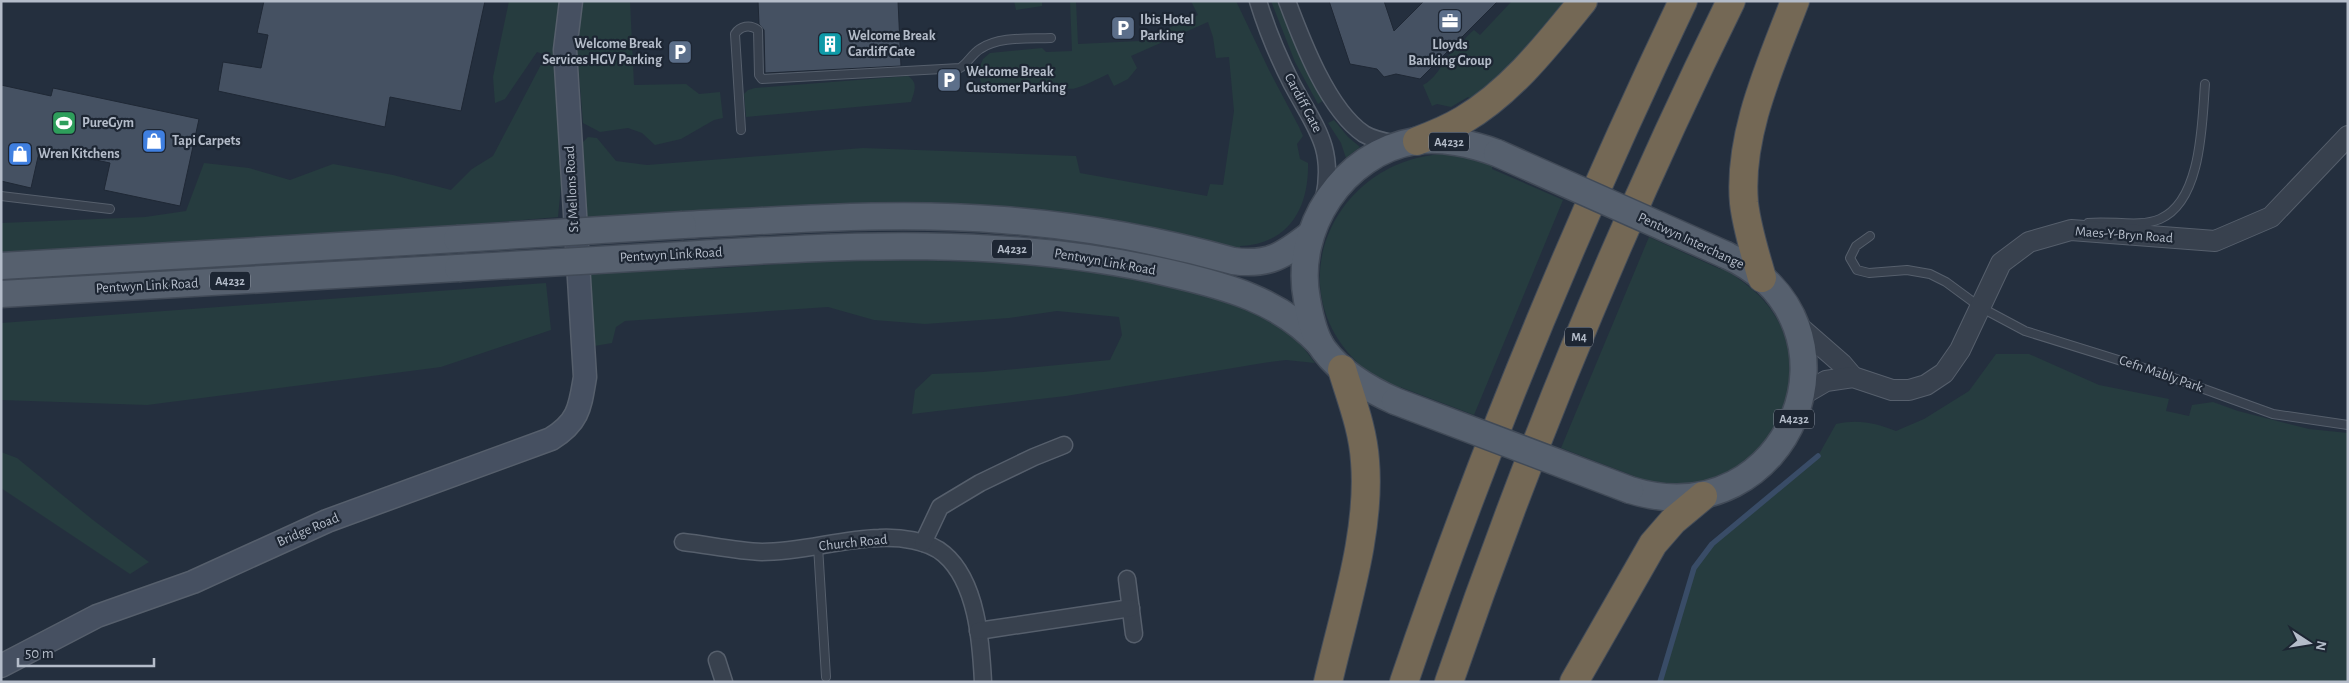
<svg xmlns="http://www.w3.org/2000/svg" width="2349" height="683" font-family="'Alegreya Sans',sans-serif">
<rect width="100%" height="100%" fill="#242f3e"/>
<g fill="#263c3f">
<path d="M509 1H566L565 145 558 217 440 227 1 252V223L145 217 186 211 204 163 249 168 290 180 333 164 393 175 451 190 472 169 493 156 546 55 537 52 505 99 495 103 493 77Z"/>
<path d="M580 1H630L634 85 686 84 699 94 720 92 723 118 714 120 681 139 655 145 642 133 628 128 600 132 583 123 576 39Z"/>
<path d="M1014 1H1042V6L1016 10Z"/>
<path d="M1070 1H1076L1078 44 1140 41 1198 15 1191 1H1236L1269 70 1299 127 1303 136 1297 144 1300 159 1308 163C1309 208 1289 244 1240 246V251L1104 219 1047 211 957 206 754 209 585 217 582 143 588 137 597 138 616 161 647 165 863 148 1076 156 1080 173 1207 196 1210 184 1223 185 1234 111 1229 57 1216 58 1213 37 1208 22 1131 56 1137 68 1128 79 1114 86 1108 74C1097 79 1087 85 1076 88 1068 91 1058 85 1050 85 1027 85 982 109 978 71L983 59 990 53 1042 48 1046 52 1072 51Z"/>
<path d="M1271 1H1277L1303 64 1324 100 1318 104 1295 62Z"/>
<path d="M1512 1H1567L1508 70 1473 101 1468 97 1451 107 1437 104 1432 106 1423 85C1434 80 1442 65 1449 55 1451 52 1455 51 1458 48 1464 41 1467 35 1474 30L1480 35Z"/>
<path d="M908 76C919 83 914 92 911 102L746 117 744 94 748 90 755 88Z"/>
<path d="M1334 120 1348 137 1360 147 1346 158 1341 143 1328 123Z"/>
<path d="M1446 154 1466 157 1493 165 1492 169 1563 200 1474 415 1400 387 1399 390C1381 381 1365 372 1352 357 1278 277 1341 157 1446 154Z"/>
<path d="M1649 237 1720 269 1722 267C1746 284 1764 295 1778 321 1807 375 1780 443 1730 472 1724 476 1715 477 1708 479 1701 482 1693 486 1686 486 1670 487 1650 481 1634 479V476L1561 448Z"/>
<path d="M852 259 1054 264 1110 272 1233 301 1270 319 1299 342 1315 363 1286 360 1263 363 1066 396 912 414 915 390 932 374 983 372 1110 360 1122 335 1119 317 1057 311 1009 318 925 324 874 320 828 307 625 321 616 327 612 343 594 346 588 273 722 268Z"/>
<path d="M546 283 551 330 441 367 147 405 1 400V323Z"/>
<path d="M1996 354H2029L2099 385 2169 399 2166 411 2189 416 2192 405 2213 402 2238 411 2309 429 2348 433V682H1660L1694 568 1712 544 1818 456 1836 424C1859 419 1875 423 1896 431L1924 419 1969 391Z"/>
<path d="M1 452 17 458 93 520 149 562 130 574 1 488Z"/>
</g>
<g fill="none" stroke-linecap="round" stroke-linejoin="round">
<path stroke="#394c67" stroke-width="5.5" d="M1660 682 1694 568 1712 544 1818 456"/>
</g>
<g fill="#455162" stroke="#1f2835">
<path d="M264 1H485L461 111 390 97 385 127 218 91 223 62 261 68 268 35 257 33Z"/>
<path d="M758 1H898L901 66 765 73 764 30 759 24Z"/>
<path d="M1329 1H1384L1394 31 1424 1H1498L1420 79 1396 74 1384 77 1377 69 1350 64Z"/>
<path d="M1 85 51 96 53 88 199 119 180 206 104 190 110 163 40 148 31 188 1 181Z"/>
</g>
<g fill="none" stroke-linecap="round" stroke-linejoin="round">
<defs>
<g id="service">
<path d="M741 130 735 34C740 26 750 24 758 30L759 75 762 79 960 68C967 64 972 54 980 49 999 36 1029 39 1051 38"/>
<path d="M1 196 110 209"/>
<path d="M2088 223C2111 220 2139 228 2160 219 2202 201 2202 122 2205 84"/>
<path d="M1870 236 1856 246 1850 258 1857 270 1869 273 1907 270 1930 274 1946 282 1980 307 2025 331 2157 372 2273 414 2348 425"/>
<path d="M818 546 826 677"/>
</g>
<g id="minor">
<path d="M1258 1C1267 30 1278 57 1292 84 1315 127 1335 147 1324 199"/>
<path d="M1287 1C1302 41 1328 110 1364 134 1374 140 1386 142 1397 144"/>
<path d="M683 542C709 545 736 551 762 552 802 552 840 539 879 538 899 537 928 540 944 554 977 582 981 642 983 682"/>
<path d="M923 543 940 507 980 483 1034 457 1064 445"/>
<path d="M1127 579 1134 634"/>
<path d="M978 631 1131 608"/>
<path d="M717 660 724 682"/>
</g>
<g id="tertiary">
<path d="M1795 323 1842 364 1853 377"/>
<path d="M1802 395 1826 381 1853 377 1892 390H1909L1926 385 1944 373 1960 350 2001 263 2029 242 2071 230 2215 241 2271 217 2348 136"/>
</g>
<path id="secondary" d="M1 666 97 616 193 582 327 521 551 439C579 422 580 407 585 377L565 50 571 1"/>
<g id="primary">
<path d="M683 225C789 220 897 211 1003 220 1082 226 1158 240 1233 261 1269 266 1284 255 1311 234"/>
<path d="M684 255C846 245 1009 236 1169 273 1226 286 1279 300 1320 344"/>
<path d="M1 266 457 239"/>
<path d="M1 294 458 268"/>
<path d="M1395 401C1368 389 1342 374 1324 350 1314 337 1310 317 1307 300 1293 229 1343 153 1415 141 1441 137 1473 144 1497 153"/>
<path d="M1630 490C1791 540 1875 322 1726 255"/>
</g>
<g id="motorway">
<path d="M1417 141C1433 135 1448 129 1463 120 1511 92 1548 44 1583 1"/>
<path d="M1762 278C1755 253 1747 229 1744 203 1738 135 1771 64 1795 1"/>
<path d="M1328 682C1344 612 1371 532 1365 461 1363 429 1351 399 1342 369"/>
<path d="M1404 682C1483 449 1577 223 1683 1"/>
<path d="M1449 682C1529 449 1622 222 1731 1"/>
<path d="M1574 682 1653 544 1673 521 1703 496"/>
</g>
</defs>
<use href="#service" stroke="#565f6c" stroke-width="10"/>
<use href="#minor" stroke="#565f6c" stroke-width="19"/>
<use href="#tertiary" stroke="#565f6c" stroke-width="22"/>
<use href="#secondary" stroke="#565f6c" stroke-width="25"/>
<use href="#primary" stroke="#414a57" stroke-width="29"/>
<use href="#motorway" stroke="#434c59" stroke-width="30"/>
<use href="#service" stroke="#38414e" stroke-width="8"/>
<use href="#minor" stroke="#38414e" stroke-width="16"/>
<use href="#tertiary" stroke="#38414e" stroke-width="20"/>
<use href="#secondary" stroke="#465061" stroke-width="22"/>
<use href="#primary" stroke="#56606e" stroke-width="26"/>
<use href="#motorway" stroke="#746855" stroke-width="28"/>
<defs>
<g id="primary-bridge">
<path d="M1497 153 1726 255"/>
<path d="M457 239 683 225"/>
<path d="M458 268 684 255"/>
<path d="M1395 401 1630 490"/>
</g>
</defs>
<use href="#primary-bridge" stroke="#414a57" stroke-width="29" stroke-linecap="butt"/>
<use href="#primary-bridge" stroke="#56606e" stroke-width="26"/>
</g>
<defs>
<symbol id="office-square" viewBox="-11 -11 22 22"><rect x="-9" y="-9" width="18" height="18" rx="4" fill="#5c6f8a" stroke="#1d2633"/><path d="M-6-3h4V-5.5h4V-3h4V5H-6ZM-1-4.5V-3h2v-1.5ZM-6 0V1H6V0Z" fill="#fff"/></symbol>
<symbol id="parking-square" viewBox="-11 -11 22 22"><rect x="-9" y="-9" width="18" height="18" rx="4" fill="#5c6f8a" stroke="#1d2633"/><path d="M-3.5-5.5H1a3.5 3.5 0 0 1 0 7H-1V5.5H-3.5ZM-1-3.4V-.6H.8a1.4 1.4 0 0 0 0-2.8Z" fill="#fff"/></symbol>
<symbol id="building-square" viewBox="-11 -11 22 22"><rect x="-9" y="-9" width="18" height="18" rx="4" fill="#0f9aa8" stroke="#1d2633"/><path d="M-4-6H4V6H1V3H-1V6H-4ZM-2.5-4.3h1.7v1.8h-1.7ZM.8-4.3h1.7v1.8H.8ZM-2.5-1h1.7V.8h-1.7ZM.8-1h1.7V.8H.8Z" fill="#fff"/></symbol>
<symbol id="stadium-square" viewBox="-11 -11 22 22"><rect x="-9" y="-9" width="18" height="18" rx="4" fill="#2e9e5b" stroke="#1d2633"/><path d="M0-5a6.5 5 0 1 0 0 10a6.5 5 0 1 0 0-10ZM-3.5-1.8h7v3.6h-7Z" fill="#fff"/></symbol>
<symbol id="shop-square" viewBox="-11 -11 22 22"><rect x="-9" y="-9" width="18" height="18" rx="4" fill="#3f7fe0" stroke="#1d2633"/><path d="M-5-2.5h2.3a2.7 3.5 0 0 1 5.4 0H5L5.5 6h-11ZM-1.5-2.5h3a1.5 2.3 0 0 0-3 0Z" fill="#fff"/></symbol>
</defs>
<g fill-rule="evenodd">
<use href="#office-square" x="1436" y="7" width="28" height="28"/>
<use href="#parking-square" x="1109" y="14" width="28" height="28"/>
<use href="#building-square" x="816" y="30" width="28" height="28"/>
<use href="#parking-square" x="666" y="38" width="28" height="28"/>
<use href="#parking-square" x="935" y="66" width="28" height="28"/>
<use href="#stadium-square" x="50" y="109" width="28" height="28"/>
<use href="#shop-square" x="140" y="127" width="28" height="28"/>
<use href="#shop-square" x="6" y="140" width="28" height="28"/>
</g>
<g text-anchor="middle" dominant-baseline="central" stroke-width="4.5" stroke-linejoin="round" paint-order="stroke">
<g fill="#1d2633" stroke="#878f9c" stroke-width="1">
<rect x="1429" y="132.5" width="40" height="19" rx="4"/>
<rect x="992" y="239.5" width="40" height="19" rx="4"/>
<rect x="210" y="271.5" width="40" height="19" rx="4"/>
<rect x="1565" y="327.5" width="28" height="19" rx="4"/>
<rect x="1774" y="409.5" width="40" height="19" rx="4"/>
</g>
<g font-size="12" font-weight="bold" fill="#b4bcc9">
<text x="1449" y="142">A4232</text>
<text x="1012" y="249">A4232</text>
<text x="230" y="281">A4232</text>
<text x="1579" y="337">M4</text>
<text x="1794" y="419">A4232</text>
</g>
<g font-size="14" font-weight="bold" fill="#b4bcc9" stroke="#1d2633" text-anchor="start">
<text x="1140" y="20">Ibis Hotel<tspan x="1140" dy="16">Parking</tspan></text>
<text x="848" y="36">Welcome Break<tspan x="848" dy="16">Cardiff Gate</tspan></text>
<text x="662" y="44" text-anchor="end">Welcome Break<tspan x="662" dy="16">Services HGV Parking</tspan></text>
<text x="1450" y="45" text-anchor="middle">Lloyds<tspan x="1450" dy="16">Banking Group</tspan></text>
<text x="966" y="72">Welcome Break<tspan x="966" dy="16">Customer Parking</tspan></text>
<text x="82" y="123">PureGym</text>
<text x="172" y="141">Tapi Carpets</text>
<text x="38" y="154">Wren Kitchens</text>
</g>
<g font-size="14" fill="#b4bcc9" stroke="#1d2633">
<text transform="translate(1303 103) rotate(62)">Cardiff Gate</text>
<text transform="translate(572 189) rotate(-93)">St Mellons Road</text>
<text transform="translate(2124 235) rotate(4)">Maes-Y-Bryn Road</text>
<text transform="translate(1691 241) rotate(25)">Pentwyn Interchange</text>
<text transform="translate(671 255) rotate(-3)">Pentwyn Link Road</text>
<text transform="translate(1105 262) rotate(10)">Pentwyn Link Road</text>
<text transform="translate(147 286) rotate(-3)">Pentwyn Link Road</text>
<text transform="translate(2161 374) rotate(19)">Cefn Mably Park</text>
<text transform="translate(308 530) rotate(-23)">Bridge Road</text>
<text transform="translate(853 543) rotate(-6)">Church Road</text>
</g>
</g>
<rect width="2349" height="683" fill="none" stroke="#b4bcc9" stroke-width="5"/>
<g transform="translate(2309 643) rotate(102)" stroke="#1d2633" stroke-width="4" paint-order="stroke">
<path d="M0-4L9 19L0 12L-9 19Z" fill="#b4bcc9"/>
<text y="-8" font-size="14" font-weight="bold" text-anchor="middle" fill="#b4bcc9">N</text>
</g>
<path d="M18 658v8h136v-8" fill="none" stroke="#b4bcc9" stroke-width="2.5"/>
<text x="25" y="658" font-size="15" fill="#b4bcc9" stroke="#1d2633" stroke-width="4" paint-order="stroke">50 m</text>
</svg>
